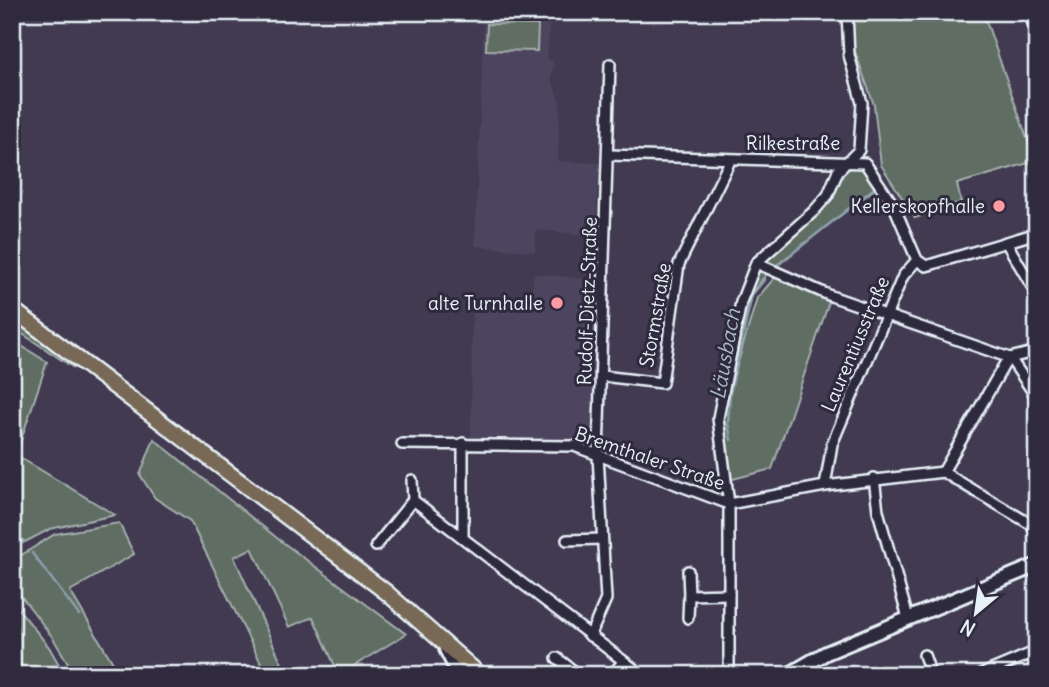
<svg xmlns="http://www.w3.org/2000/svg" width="1049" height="687" font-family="Delius,sans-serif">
<rect width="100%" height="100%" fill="#413a50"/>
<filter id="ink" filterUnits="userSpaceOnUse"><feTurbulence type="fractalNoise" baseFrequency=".0143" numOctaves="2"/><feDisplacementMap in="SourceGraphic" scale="14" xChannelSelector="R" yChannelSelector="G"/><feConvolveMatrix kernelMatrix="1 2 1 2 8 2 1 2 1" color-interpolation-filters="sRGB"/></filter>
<g filter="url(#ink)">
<g fill="#4e455e">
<path d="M484 12H599L550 18 547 58 554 62 551 78 560 102 558 161 484 158 599 163 595 236 536 230 535 252 475 246Z"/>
<path d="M534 273 602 281 593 437 588 442 471 438 472 301 530 305Z"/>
</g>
<g fill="#606d63" stroke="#a4afae" stroke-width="2">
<path d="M851 12H983L1035 161 957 184 961 202 915 218 881 165 874 105 851 40Z"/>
<path d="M487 24 538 25 537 51 486 50Z"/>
<path d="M851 161 865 163 880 185 769 271 751 294 733 379 757 298 778 274 831 296 772 469 725 481 718 418 741 302 756 263 814 211 838 171Z"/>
<path d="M12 319 77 366 74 368 12 327Z"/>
<path d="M12 340 47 362 16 455 115 515 50 529 25 542 12 531Z"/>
<path d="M154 439 277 538 406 634 339 675 313 617 289 627 252 548 234 557 287 675H267L190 521 155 498 140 475Z"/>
<path d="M119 523 134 554 70 591 113 663 126 675H75L53 638 12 584V561L55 534Z"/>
<path d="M12 601 49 647 65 675H27L12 652Z"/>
</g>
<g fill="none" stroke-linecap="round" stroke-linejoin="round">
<g stroke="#8c9fab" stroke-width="2.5">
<path d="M773 269 873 189"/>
<path d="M731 440 728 423 730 394 752 295 765 279"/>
<path d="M12 535 23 543"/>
<path d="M32 553 79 615"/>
</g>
<defs>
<g id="street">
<path d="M609 155 865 163 894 206 917 260"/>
<path d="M1006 242 1037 295"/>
<path d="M917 260 926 266 1037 233"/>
<path d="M756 263 831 296 1010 358 1037 398"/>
<path d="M602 376 662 383 679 264 730 161"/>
<path d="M402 444 574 446 729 504 825 486 943 472 1037 528"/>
<path d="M943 472 1004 365 1010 358 1037 351"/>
<path d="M874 478 878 511 908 618"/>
<path d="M412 480 413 500 642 675"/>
<path d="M825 486 832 444 903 276 917 260"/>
<path d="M463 537V443"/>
<path d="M567 540 602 539"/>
<path d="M376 546 413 500"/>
<path d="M688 571 689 595 729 594"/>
<path d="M688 618 689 595"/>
<path d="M590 636 606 599 598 455 610 64"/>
<path d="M924 655 931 675"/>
<path d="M557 658 579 675"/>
<path d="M612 675 623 662"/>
<path d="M729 675V504L718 418 741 302 756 263 814 211 828 195 838 171 859 150 862 103 849 55 847 12"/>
<path d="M980 675 1037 651"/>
</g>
<g id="secondary">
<path d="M1030 12 1037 27"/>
<path d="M446 649 459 675"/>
<path d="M788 675 826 653 1037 565"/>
</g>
<path id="primary" d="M12 309 386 592 480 675"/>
</defs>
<use href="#street" stroke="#e8f1f8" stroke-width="14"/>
<use href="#secondary" stroke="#e8f1f8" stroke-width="18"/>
<use href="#primary" stroke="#e8f1f8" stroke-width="19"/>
<use href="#street" stroke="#2f2a3d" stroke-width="9"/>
<use href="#secondary" stroke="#2f2a3d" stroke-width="12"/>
<use href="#primary" stroke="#776954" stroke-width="14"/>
</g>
</g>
<g fill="#ff9aa2" stroke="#2f2a3d" stroke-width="2.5">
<circle cx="999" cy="206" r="7"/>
<circle cx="557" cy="303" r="7"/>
</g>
<g text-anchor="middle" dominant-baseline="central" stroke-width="6" stroke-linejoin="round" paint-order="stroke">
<g font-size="19" fill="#e8f1f8" stroke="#2f2a3d">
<text x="793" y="143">Rilkestraße</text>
<text transform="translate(587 301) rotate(-88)">Rudolf-Dietz-Straße</text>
<text transform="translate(655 315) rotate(-80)">Stormstraße</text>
<text transform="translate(855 344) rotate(-67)">Laurentiusstraße</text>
<text transform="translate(650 458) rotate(19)">Bremthaler Straße</text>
</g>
<g font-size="19" fill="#e8f1f8" stroke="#2f2a3d" text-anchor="end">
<text x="985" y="206">Kellerskopfhalle</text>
<text x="543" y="303">alte Turnhalle</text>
</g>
<g font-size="21" font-style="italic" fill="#aabac4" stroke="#2f2a3d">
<text transform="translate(725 354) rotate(-80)">Läusbach</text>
</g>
</g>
<rect width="1049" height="687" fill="none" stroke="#2f2a3d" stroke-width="42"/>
<rect x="21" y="21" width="1007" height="645" fill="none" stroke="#e8f1f8" stroke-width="2.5" filter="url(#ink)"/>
<g transform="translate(976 613) rotate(209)" stroke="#2f2a3d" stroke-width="5" paint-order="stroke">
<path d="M0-5L12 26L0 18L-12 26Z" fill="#e8f1f8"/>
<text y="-10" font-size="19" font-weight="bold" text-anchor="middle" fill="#e8f1f8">N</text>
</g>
</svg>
